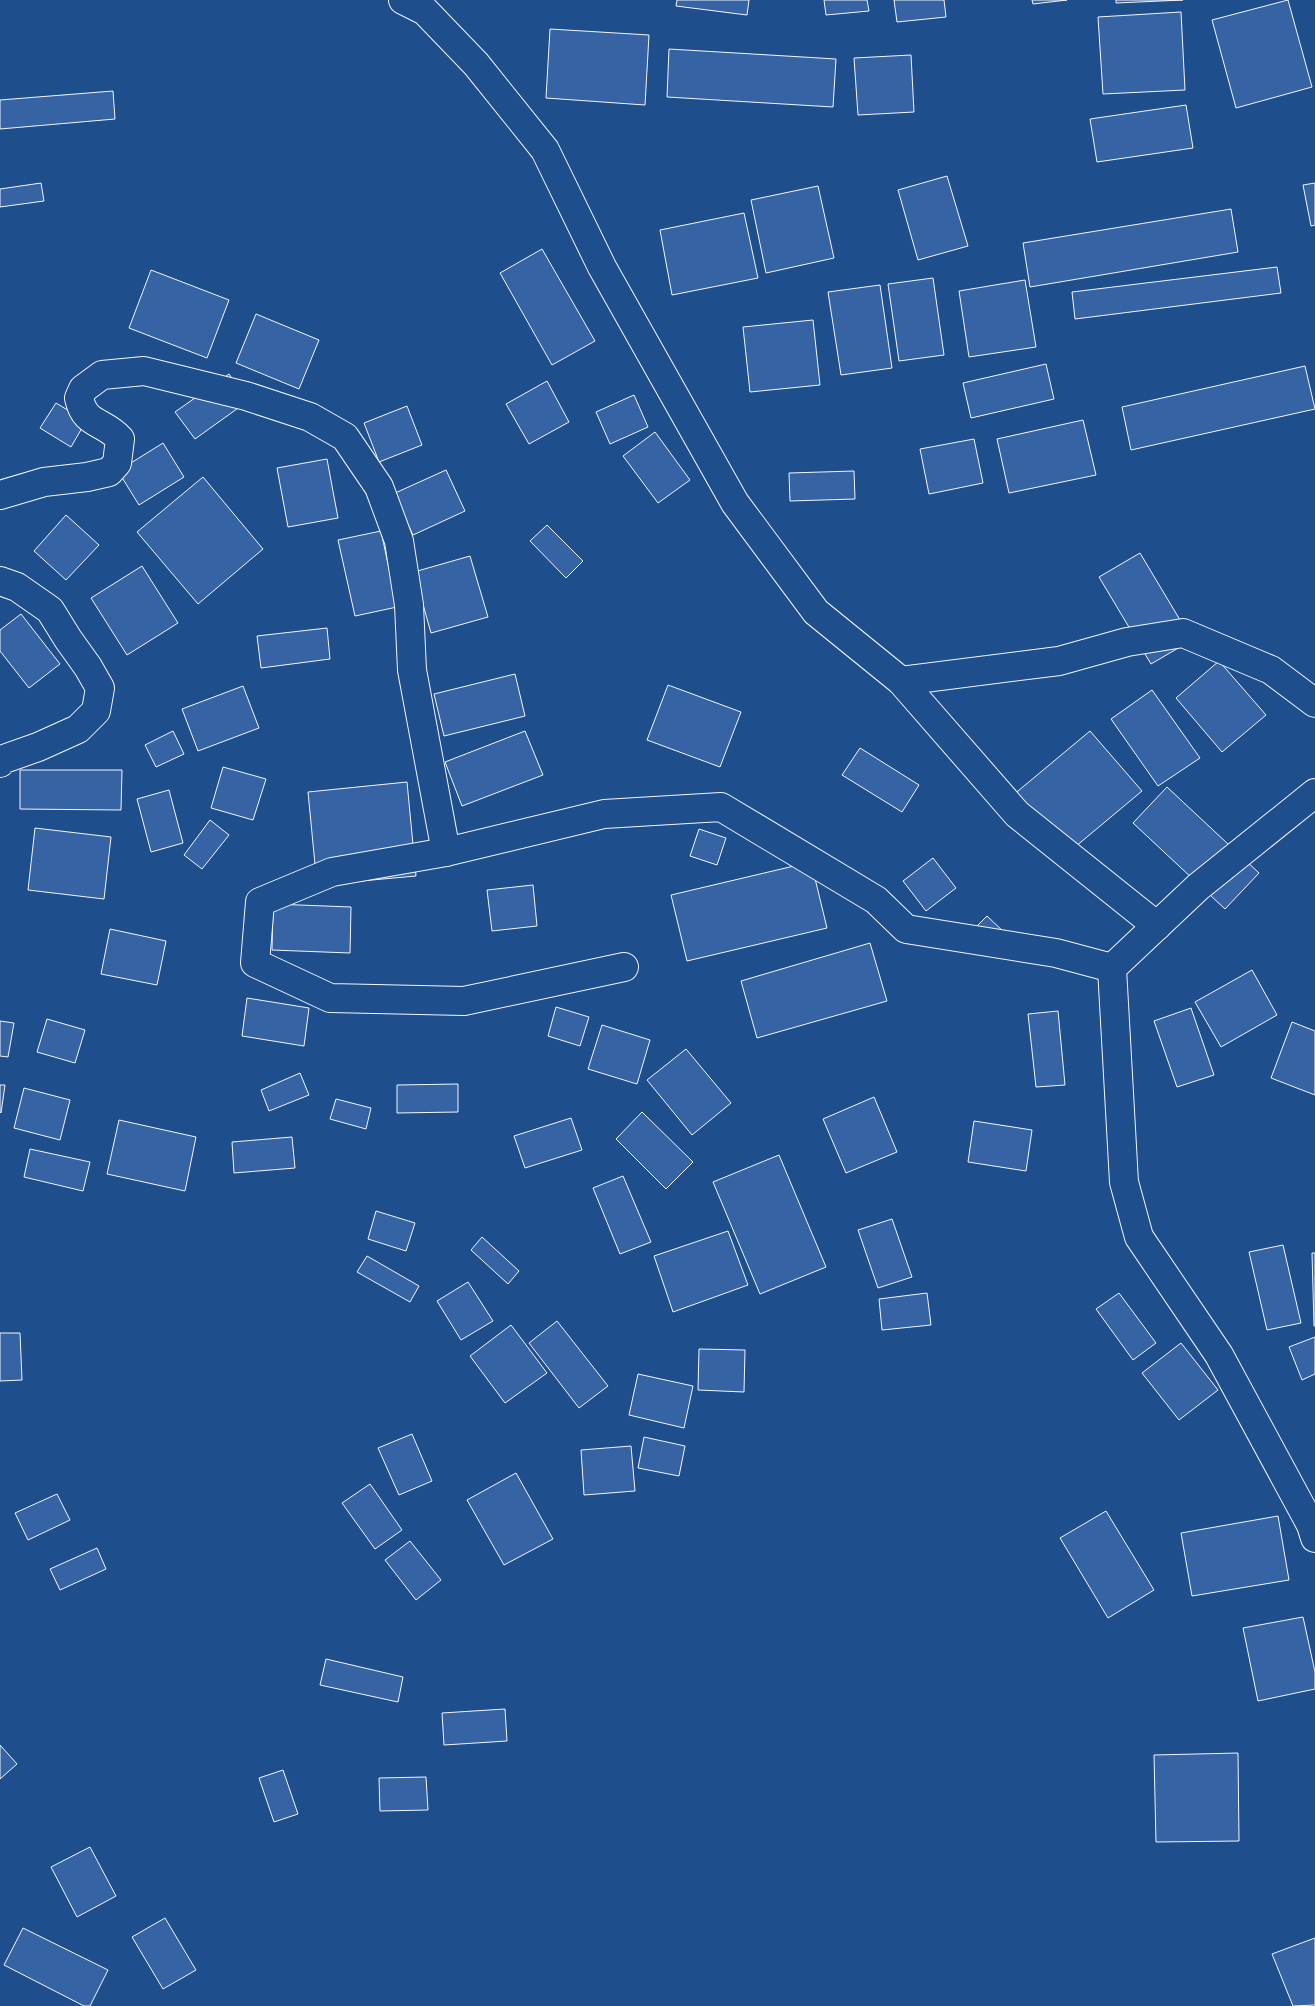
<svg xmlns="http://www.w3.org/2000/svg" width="1315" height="2006" font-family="Cabin,sans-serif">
<rect width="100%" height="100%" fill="#1f4e8c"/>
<g fill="#3563a3" stroke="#f2f6ff">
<path d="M677 0H749L747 15 676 6Z"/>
<path d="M824 0H867L869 11 826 15Z"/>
<path d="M894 0H944L946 17 897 22Z"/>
<path d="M1032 0H1067L1033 4Z"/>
<path d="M1116 0H1183L1116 3Z"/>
<path d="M1288 0 1312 87 1236 108 1212 20Z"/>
<path d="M1181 12 1185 90 1103 94 1098 17Z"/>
<path d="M550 29 649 35 645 105 546 98Z"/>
<path d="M669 49 836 59 833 107 667 97Z"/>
<path d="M911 55 914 112 858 115 854 58Z"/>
<path d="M113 91 115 119 0 129V100Z"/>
<path d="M1186 105 1193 148 1097 162 1090 119Z"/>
<path d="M947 176 968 246 918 260 898 190Z"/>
<path d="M41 183 44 201 0 207V189Z"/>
<path d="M1315 183V225L1311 226 1303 185Z"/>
<path d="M818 186 834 258 766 273 751 200Z"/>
<path d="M1231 209 1238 252 1030 287 1023 243Z"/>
<path d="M744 213 758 278 672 295 660 230Z"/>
<path d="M542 249 595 341 552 365 500 273Z"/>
<path d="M1277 267 1281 293 1075 319 1072 292Z"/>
<path d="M151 270 229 300 207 358 129 328Z"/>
<path d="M933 278 944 355 899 361 888 284Z"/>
<path d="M1025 280 1036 347 969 357 959 291Z"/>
<path d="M880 285 892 368 841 375 828 292Z"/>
<path d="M256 314 319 340 299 389 236 363Z"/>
<path d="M813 320 820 385 750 392 743 327Z"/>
<path d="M1046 364 1054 399 971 418 963 383Z"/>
<path d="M1305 366 1315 409 1131 450 1122 407Z"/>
<path d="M229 374 248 401 195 439 175 412Z"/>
<path d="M547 381 569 422 529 444 506 404Z"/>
<path d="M634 395 648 427 610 444 596 412Z"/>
<path d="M56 403 86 421 71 447 40 428Z"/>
<path d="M407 406 422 445 379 462 364 423Z"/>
<path d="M1083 420 1096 475 1009 493 997 439Z"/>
<path d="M655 432 690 480 658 503 623 456Z"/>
<path d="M974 439 983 483 929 494 920 449Z"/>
<path d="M163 443 184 477 139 505 118 471Z"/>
<path d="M327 459 338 518 288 527 277 468Z"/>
<path d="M446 470 465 511 413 535 393 494Z"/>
<path d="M854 471 855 499 790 501 789 473Z"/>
<path d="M203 477 263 549 198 604 137 532Z"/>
<path d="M66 515 99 545 66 580 34 551Z"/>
<path d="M547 525 583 561 566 578 530 541Z"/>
<path d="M381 531 397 607 355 616 338 540Z"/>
<path d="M1140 553 1192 640 1151 664 1099 577Z"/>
<path d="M470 556 488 617 431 633 414 572Z"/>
<path d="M142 566 178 623 127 655 91 598Z"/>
<path d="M21 614 60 664 29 688 0 651V630Z"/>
<path d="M327 628 330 659 261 668 257 636Z"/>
<path d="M1219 661 1266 715 1222 752 1176 698Z"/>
<path d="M515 674 525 716 444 736 434 694Z"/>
<path d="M668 685 741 712 720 767 647 740Z"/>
<path d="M243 686 259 728 198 751 182 709Z"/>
<path d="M1152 690 1200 758 1158 786 1111 719Z"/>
<path d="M173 731 184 754 156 767 145 745Z"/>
<path d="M525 731 543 775 462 806 445 762Z"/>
<path d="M1090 731 1142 791 1063 857 1012 796Z"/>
<path d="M860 748 919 785 902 812 842 775Z"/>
<path d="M223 767 266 779 253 820 211 808Z"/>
<path d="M20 770H122L121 810 20 809Z"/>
<path d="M407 782 416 876 317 885 308 792Z"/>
<path d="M1167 787 1259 873 1225 909 1133 823Z"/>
<path d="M169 790 183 843 151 852 137 799Z"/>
<path d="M210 820 229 835 202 869 184 855Z"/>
<path d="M35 828 111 837 104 899 28 890Z"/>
<path d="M699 829 726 838 717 865 690 856Z"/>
<path d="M933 858 956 888 926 911 903 881Z"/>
<path d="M811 862 827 928 687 961 671 895Z"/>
<path d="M533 885 537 926 492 931 487 890Z"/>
<path d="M273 904 351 907 350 953 272 950Z"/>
<path d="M987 916 1006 934 968 935Z"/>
<path d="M110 929 166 941 157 985 101 974Z"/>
<path d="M870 943 887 1001 757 1038 741 981Z"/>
<path d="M1252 970 1277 1015 1221 1047 1195 1002Z"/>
<path d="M247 998 309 1008 304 1046 242 1036Z"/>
<path d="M556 1007 589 1017 580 1046 548 1036Z"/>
<path d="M1191 1008 1214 1075 1177 1087 1154 1021Z"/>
<path d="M1058 1011 1065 1085 1036 1087 1028 1014Z"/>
<path d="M47 1019 85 1030 75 1063 37 1052Z"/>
<path d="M0 1021 14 1023 8 1057 0 1056Z"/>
<path d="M1292 1022 1315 1031V1095L1271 1078Z"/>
<path d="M602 1025 650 1040 637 1084 588 1069Z"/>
<path d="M686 1049 731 1103 692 1135 647 1080Z"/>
<path d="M300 1073 309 1095 269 1111 261 1090Z"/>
<path d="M458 1084V1112L397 1113V1085Z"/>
<path d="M0 1085H5L1 1113 0 1112Z"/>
<path d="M24 1088 70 1100 60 1140 14 1128Z"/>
<path d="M874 1097 897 1152 846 1173 823 1119Z"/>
<path d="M336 1099 371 1108 366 1129 330 1119Z"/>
<path d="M642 1112 693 1162 666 1189 616 1139Z"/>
<path d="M571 1118 582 1150 525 1168 514 1136Z"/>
<path d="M119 1120 196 1137 185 1191 107 1174Z"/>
<path d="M974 1121 1032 1130 1026 1171 968 1162Z"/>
<path d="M292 1137 295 1168 234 1173 232 1142Z"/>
<path d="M30 1149 90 1162 83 1191 24 1177Z"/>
<path d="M779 1155 826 1267 760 1294 713 1182Z"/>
<path d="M623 1176 651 1242 620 1254 593 1188Z"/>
<path d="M376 1211 415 1223 406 1251 368 1239Z"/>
<path d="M892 1219 912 1277 878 1288 858 1230Z"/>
<path d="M728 1231 748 1285 673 1312 654 1256Z"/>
<path d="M482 1237 519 1271 508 1284 471 1250Z"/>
<path d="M1283 1245 1301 1323 1267 1330 1249 1252Z"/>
<path d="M1312 1253H1315V1326H1314Z"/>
<path d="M367 1256 419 1286 410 1302 357 1272Z"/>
<path d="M468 1282 493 1321 461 1340 437 1301Z"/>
<path d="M927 1293 931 1325 882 1330 879 1299Z"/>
<path d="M1119 1293 1156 1343 1133 1360 1096 1309Z"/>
<path d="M557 1321 608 1386 579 1408 529 1343Z"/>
<path d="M511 1325 547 1373 505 1403 470 1356Z"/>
<path d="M0 1333H20L22 1380 0 1381Z"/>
<path d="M1315 1337V1374L1302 1380 1289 1347Z"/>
<path d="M1181 1343 1218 1390 1179 1420 1142 1373Z"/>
<path d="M699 1349 745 1350 744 1392 698 1390Z"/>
<path d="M638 1374 693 1386 684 1428 629 1415Z"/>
<path d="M412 1434 432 1481 399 1495 378 1448Z"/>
<path d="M644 1437 685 1446 679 1476 638 1468Z"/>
<path d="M631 1446 635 1491 584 1495 581 1450Z"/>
<path d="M516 1473 553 1539 504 1565 467 1500Z"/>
<path d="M370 1484 402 1530 375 1549 342 1503Z"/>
<path d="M57 1494 70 1520 28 1540 15 1513Z"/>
<path d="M1106 1511 1154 1590 1108 1618 1060 1538Z"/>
<path d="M1278 1516 1289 1580 1192 1596 1181 1533Z"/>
<path d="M410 1541 441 1580 416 1600 385 1560Z"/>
<path d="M97 1548 106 1569 60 1590 50 1569Z"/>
<path d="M1303 1617 1315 1672V1689L1258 1701 1243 1628Z"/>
<path d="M326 1659 403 1677 398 1702 320 1685Z"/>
<path d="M505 1709 507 1741 444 1745 442 1713Z"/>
<path d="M0 1745 17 1764 0 1779Z"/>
<path d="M1238 1753 1239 1841 1156 1842 1154 1755Z"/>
<path d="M283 1770 298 1814 274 1822 259 1778Z"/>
<path d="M426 1777 428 1810 380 1811 379 1778Z"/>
<path d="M90 1847 116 1896 77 1917 51 1867Z"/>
<path d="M165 1918 196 1970 163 1989 132 1937Z"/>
<path d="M23 1928 108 1970 90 2006H84L4 1965Z"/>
<path d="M1315 1938V2005L1293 2006 1272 1954Z"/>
</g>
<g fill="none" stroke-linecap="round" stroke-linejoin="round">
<defs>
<g id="minor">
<path d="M403 0 425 11 476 64 545 150 602 267 735 503 816 612 901 681 1017 814 1157 926"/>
<path d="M0 495 44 482 87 477 109 472 117 463 120 439C103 420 85 426 79 398L83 389 102 375 144 371 246 396 310 417 345 437 379 487 399 541 409 605 412 670 446 852"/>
<path d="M0 581 17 587 50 610 68 639 88 667 100 688 96 711 78 729 38 747 4 759 0 763"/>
<path d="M901 681 1059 661 1127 642 1183 633 1271 670 1315 703"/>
<path d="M1315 793 1198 887 1112 968 1124 1182 1139 1237 1219 1355 1311 1525 1315 1538"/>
<path d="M624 967 464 1001 330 998 255 963 260 902 332 872 446 852 604 814 721 807 876 900 906 929 1056 953 1112 968"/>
</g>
</defs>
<use href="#minor" stroke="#f2f6ff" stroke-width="30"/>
<use href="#minor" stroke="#1f4e8c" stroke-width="28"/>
</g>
</svg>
